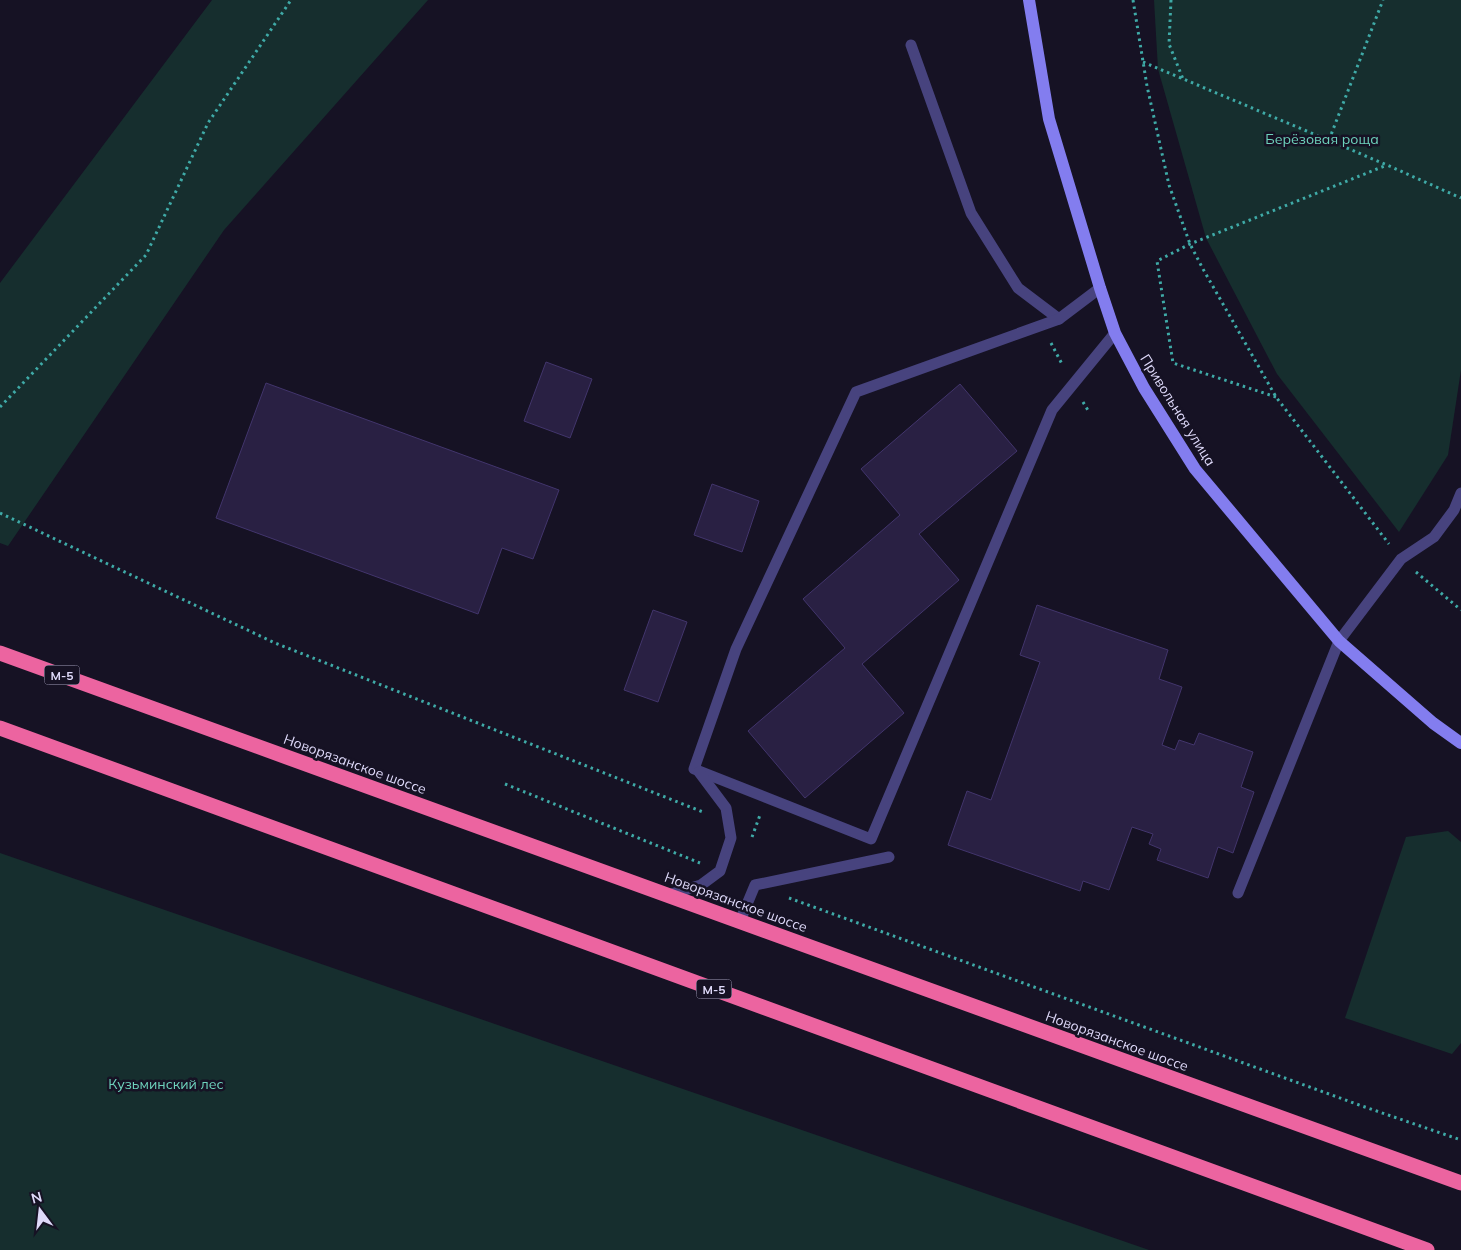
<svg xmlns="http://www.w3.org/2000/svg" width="1461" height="1250" font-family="Mulish,sans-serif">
<rect width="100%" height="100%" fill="#161224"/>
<g fill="#162e2e">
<path d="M212 0H428L224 230 8 546 0 543V283Z"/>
<path d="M1154 0H1461V370L1448 455 1399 532 1277 374 1206 238 1158 69Z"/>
<path d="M1448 831 1461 842V1043L1452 1054 1345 1018 1406 837Z"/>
<path d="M0 853 1149 1250H0Z"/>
</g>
<g fill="#292043" stroke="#42356c">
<path d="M546 362 592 379 570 438 524 421Z"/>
<path d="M266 383 559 490 533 559 502 548 478 614 216 518Z"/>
<path d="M960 384 1017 451 919 534 959 580 862 664 904 713 805 798 748 731 845 648 803 599 900 515 861 469Z"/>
<path d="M712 484 759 501 742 552 694 535Z"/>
<path d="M1037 605 1168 650 1159 679 1182 687 1162 745 1175 750 1179 740 1194 745 1199 733 1253 752 1241 787 1254 792 1233 853 1218 847 1208 878 1157 860 1161 849 1149 844 1153 834 1132 827 1109 890 1083 881 1080 891 948 845 967 791 991 800 1040 662 1020 655Z"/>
<path d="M653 610 687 622 658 702 624 690Z"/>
</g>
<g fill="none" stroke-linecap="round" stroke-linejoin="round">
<g stroke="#3faaa7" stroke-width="3" stroke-dasharray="2.5 4" stroke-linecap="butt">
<path d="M1133 0 1147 86 1169 185 1190 244 1203 269 1276 397 1389 544"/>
<path d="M1171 0 1169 44 1183 79"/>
<path d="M1143 62 1387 165 1461 198"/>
<path d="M1329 140 1383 0"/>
<path d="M1051 343 1063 366"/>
<path d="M1276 397 1173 363 1157 261 1190 244 1387 165"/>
<path d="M1083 402 1089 412"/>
<path d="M0 407 146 255 208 123 291 0"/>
<path d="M0 513 275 643 703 812"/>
<path d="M1416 572 1461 610"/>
<path d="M505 784 700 863"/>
<path d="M752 837 760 815"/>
<path d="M789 898 1362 1106 1461 1140"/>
</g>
<g stroke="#47437e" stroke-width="11">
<path d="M911 45 971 213 1018 288 1059 319"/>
<path d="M1100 288 1059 319 856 392 736 649 694 769 871 839 1052 410 1115 333"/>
<path d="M1238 893 1339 641 1401 559 1434 537 1454 510 1461 493"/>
<path d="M668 895 701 885 720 871 731 838 726 808 699 772"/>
<path d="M740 921 755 885 889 857"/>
</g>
<path stroke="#837def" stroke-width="12" d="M1029 0 1049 119 1100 288 1115 333 1144 388 1195 469 1339 641 1433 723 1461 743"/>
<g stroke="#ec64a0" stroke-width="15">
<path d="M0 653 1461 1183"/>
<path d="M0 728 1427 1250"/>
</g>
</g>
<g text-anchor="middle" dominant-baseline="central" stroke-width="5" stroke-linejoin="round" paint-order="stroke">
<g fill="#161224" stroke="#a39eba" stroke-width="1">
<rect x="44.5" y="665.5" width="35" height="19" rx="4"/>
<rect x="696.5" y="979.5" width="35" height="19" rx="4"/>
</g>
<g font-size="12" font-weight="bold" fill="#dfdafa">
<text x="62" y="675">М-5</text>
<text x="714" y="989">М-5</text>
</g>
<g font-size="14" fill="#6ed2bc" stroke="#161224">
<text x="1322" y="139">Берёзовая роща</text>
<text x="166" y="1084">Кузьминский лес</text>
</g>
<g font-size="14" fill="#dfdafa" stroke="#161224">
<text transform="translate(1178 410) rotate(58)">Привольная улица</text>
<text transform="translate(355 764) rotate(20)">Новорязанское шоссе</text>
<text transform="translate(736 902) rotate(20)">Новорязанское шоссе</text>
<text transform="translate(1117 1041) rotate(20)">Новорязанское шоссе</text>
</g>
</g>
<g transform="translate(40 1210) rotate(345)" stroke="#161224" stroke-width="4" paint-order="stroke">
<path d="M0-4L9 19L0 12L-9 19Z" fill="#dfdafa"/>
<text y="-8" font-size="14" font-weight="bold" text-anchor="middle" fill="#dfdafa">N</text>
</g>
</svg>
